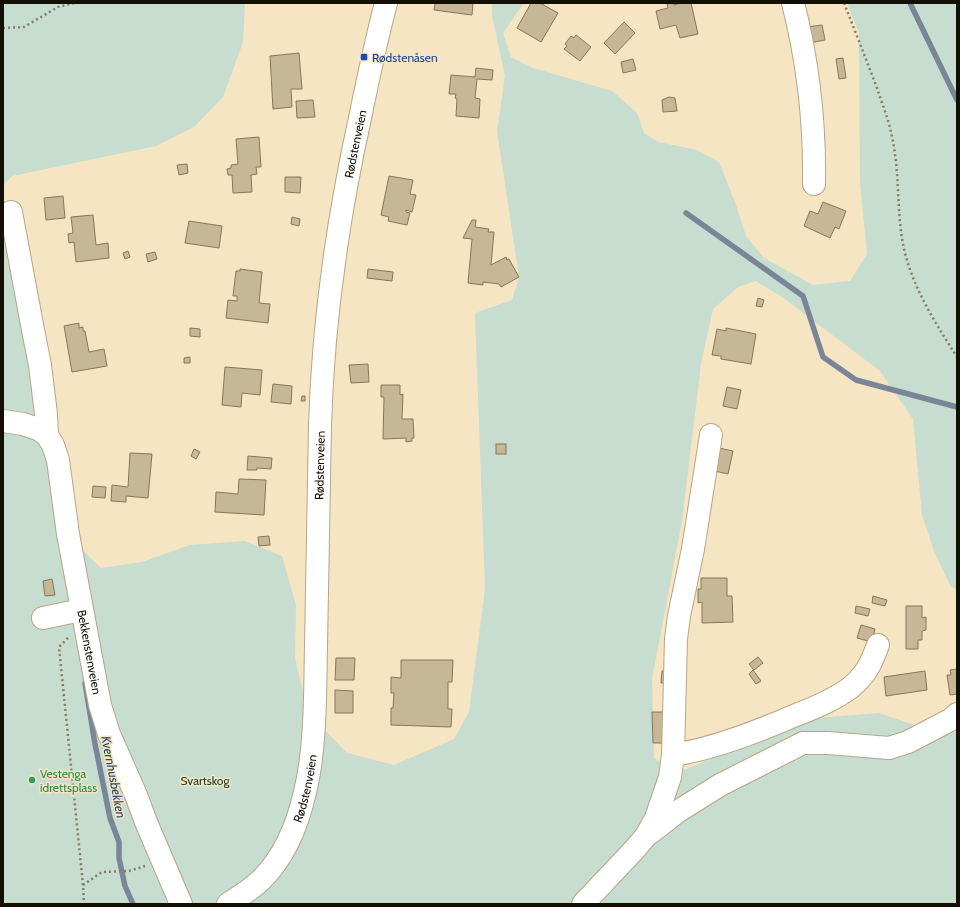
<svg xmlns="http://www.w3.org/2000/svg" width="960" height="907" font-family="Cabin,sans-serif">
<rect width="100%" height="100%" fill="#f5e5c2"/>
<g fill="#c6ddd0">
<path d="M3 3H245L243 42 223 97 194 127 156 146 12 176 3 185Z"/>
<path d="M492 3H524L503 33 511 57 533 68 612 91 637 113 644 133 658 142 697 150 719 162 735 202 746 236 764 258 813 285 850 281 867 254 860 183 859 33 847 3H957V589L951 587 934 551 922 515 913 419 880 371 782 297 756 281 738 287 713 309 701 364 682 521 652 679 654 758 677 773 736 748 816 718 879 713 941 734 957 732V904H3V221L73 541 101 568 142 562 190 545 245 541 282 556 296 605 295 658 308 713 347 753 394 765 454 739 469 712 485 589 475 313 512 300 519 277 497 131 505 76 492 15Z"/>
</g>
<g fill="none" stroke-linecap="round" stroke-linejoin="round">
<g stroke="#7a8698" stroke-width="5.5">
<path d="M910 3 957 100"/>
<path d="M686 213 803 296 823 357 856 380 957 407"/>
<path d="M85 683 95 744 110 818 119 842V858L125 886 133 904"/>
</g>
</g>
<g fill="#c6b796" stroke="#867758">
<path d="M435 3H473L472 15 434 10Z"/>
<path d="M531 3H540L558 13 541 42 517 28Z"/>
<path d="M673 3 674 5 682 3H691L698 34 680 38 676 25 660 29 656 11 668 8 667 4Z"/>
<path d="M624 22 635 33 615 54 604 43Z"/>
<path d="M822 25 825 40 809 43 806 27Z"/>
<path d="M576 35 591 47 580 61 564 49 567 46 565 44 571 36 574 38Z"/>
<path d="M299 53 302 89H291L292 107 273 109 270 56Z"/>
<path d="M843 58 846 78 839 79 836 59Z"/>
<path d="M633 59 636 70 623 73 621 62Z"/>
<path d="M476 68 493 70 492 80 477 79 475 98 480 99 479 118 456 116 457 99 455 98 456 94H449L451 75 475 77Z"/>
<path d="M669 97 675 98 677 111 663 112 662 100Z"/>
<path d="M313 100 315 117 297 118 296 101Z"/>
<path d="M259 137 261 167H256L257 174 251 175 252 192 233 193 232 175H228L227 169 231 168V165L238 164 236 139Z"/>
<path d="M187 164 188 173 179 175 177 165Z"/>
<path d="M389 176 413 180 410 194 416 195 412 212 406 210V212L410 213 407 225 388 221 389 217 381 215Z"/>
<path d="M285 177H301L300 193 285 192Z"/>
<path d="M63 196 65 218 46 220 44 198Z"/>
<path d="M823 202 846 211 839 229 835 227 830 238 804 226 810 211 818 214Z"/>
<path d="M93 215 96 245 108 243 109 258 76 262 74 242 69 243 68 234 73 233 71 217Z"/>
<path d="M292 217 300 219 299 226 291 224Z"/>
<path d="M472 220H476L475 227 489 229 488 232H494L491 265 506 257 507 260 509 259 519 277 501 287 499 284 483 282V285L468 283 472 239 463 238Z"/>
<path d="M189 221 222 226 219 248 185 243Z"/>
<path d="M128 251 130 257 125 259 123 253Z"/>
<path d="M155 252 157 259 148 262 146 254Z"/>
<path d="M240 269 262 272 259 303 270 304 268 323 226 318 228 300 237 301V296H233L236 271H240Z"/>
<path d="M368 269 393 272 392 281 367 278Z"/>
<path d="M758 298 764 300 762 307 756 306Z"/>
<path d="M79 323V328L83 327V331H85L89 352 104 349 107 366 72 372 64 326Z"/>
<path d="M190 328 200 329V337L190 336Z"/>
<path d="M726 328 756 334 751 364 721 359V356L712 355 717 329 726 331Z"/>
<path d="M190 357V363H184V358Z"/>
<path d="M368 364 369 382 351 383 349 365Z"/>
<path d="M225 367 262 370 260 395 242 393 241 407 222 405Z"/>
<path d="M273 384 292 386 291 404 271 402Z"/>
<path d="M381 385H400V395L403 394 402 419H413L414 438H412V441L406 442V438L383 439 384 397H381Z"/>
<path d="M727 387 741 390 737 409 723 406Z"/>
<path d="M302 396H305V401H301Z"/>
<rect x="496" y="444" width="10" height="10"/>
<path d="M714 447 733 451 728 474 710 470Z"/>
<path d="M194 449 200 452 196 459 191 456Z"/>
<path d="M130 453 152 454 148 498 126 496V502L111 501 112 485 128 487Z"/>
<path d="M248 456 272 458 271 469 257 468V470H247Z"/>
<path d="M239 479 266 480 264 515 215 512 216 492 238 494Z"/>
<path d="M93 486 106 487 105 498 92 497Z"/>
<path d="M269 536 270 545 259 546 258 537Z"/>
<path d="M701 578H727V596H732L733 622 702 623V602L698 603V589H701Z"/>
<path d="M52 579 55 595 45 596 43 581Z"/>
<path d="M873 596 887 600 885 606 872 603Z"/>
<path d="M856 606 870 609 868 616 855 613Z"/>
<path d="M906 606H922V618L926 617V630L922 631V640H918V649H906Z"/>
<path d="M861 625 875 629 872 642 857 638Z"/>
<path d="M758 657 763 663 754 670 749 664Z"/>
<path d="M336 658H355L354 680H335Z"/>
<path d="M401 660H453L452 682H448V709H452L451 727 391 725V708H393L394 693H391V677L401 678Z"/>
<path d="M957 669V694L950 695 947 675H951L950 670Z"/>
<path d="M753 670 761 681 756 684 749 674Z"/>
<path d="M662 671H670V683H661Z"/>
<path d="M925 671 927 690 886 696 884 677Z"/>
<path d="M335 690 353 691V713H335Z"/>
<path d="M652 712H664V743H653Z"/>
</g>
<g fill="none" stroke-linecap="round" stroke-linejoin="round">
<defs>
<g id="minor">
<path d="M793 3C808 62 815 124 814 184"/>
<path d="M11 212 33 330 40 365 46 414 47 435"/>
<path d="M43 618 81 610"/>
<path d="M673 755C713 749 759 731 796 715 814 708 834 700 850 688 866 675 871 664 878 645"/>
<path d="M650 833 677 812 720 785 803 743H828L889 748 908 742 950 720 957 714"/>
<path id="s1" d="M228 904C239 897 252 889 262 879 285 856 298 823 305 792 316 748 315 692 316 646 317 573 318 499 320 425 323 322 338 218 360 118 368 79 376 41 386 3"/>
<path d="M583 904 635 849 646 836 656 818 670 777 673 755 676 639 679 616 693 549 711 435"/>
</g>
<g id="major">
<path id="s2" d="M3 421 23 424 38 429 47 435 53 445 58 460 68 534 100 705 109 734 136 795 146 822 181 904"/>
</g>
</defs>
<use href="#minor" stroke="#b5a686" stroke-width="24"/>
<use href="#major" stroke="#b5a686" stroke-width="24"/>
<g stroke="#867c65" stroke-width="2.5" stroke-dasharray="2 3" stroke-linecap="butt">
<path d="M844 3C855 31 866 59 877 88 882 104 889 120 892 137 899 168 897 200 901 231 906 277 932 318 957 357"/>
<path d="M3 28 24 27 58 7 74 3"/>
<path d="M68 638 59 647 83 885 84 904"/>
<path d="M83 885 102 872 129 871 145 866"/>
</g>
<use href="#minor" stroke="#fff" stroke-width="22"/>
<use href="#major" stroke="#fff" stroke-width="22"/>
</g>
<rect fill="#1a4fb4" stroke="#f5e5c2" stroke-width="1.5" x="360" y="53" width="8" height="8" rx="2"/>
<circle fill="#2e9e5b" stroke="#f5e5c2" stroke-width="1.5" cx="32" cy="780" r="4"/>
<g text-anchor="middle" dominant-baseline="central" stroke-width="3" stroke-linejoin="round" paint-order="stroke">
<g font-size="12" fill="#164399" stroke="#f5e5c2" text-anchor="start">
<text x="372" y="57">Rødstenåsen</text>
</g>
<g font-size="12" fill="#140f04" stroke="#f5e5c2">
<text stroke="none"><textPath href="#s1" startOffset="792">Rødstenveien</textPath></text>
<text stroke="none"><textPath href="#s1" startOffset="468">Rødstenveien</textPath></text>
<text stroke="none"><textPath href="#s2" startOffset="269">Bekkenstenveien</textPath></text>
<text stroke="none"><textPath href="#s1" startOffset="144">Rødstenveien</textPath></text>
</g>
<g font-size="12" fill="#27864d" stroke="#f5e5c2" text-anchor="start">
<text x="40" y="773">Vestenga<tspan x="40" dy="14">idrettsplass</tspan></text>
</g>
<g font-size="12" fill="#12422d" stroke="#f5e5c2">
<text x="205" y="780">Svartskog</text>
</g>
<g font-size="13" font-style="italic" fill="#2b456f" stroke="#f5e5c2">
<text transform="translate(114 777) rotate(79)">Kvernhusbekken</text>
</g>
</g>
<rect width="960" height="907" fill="none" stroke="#140f04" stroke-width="8"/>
</svg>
